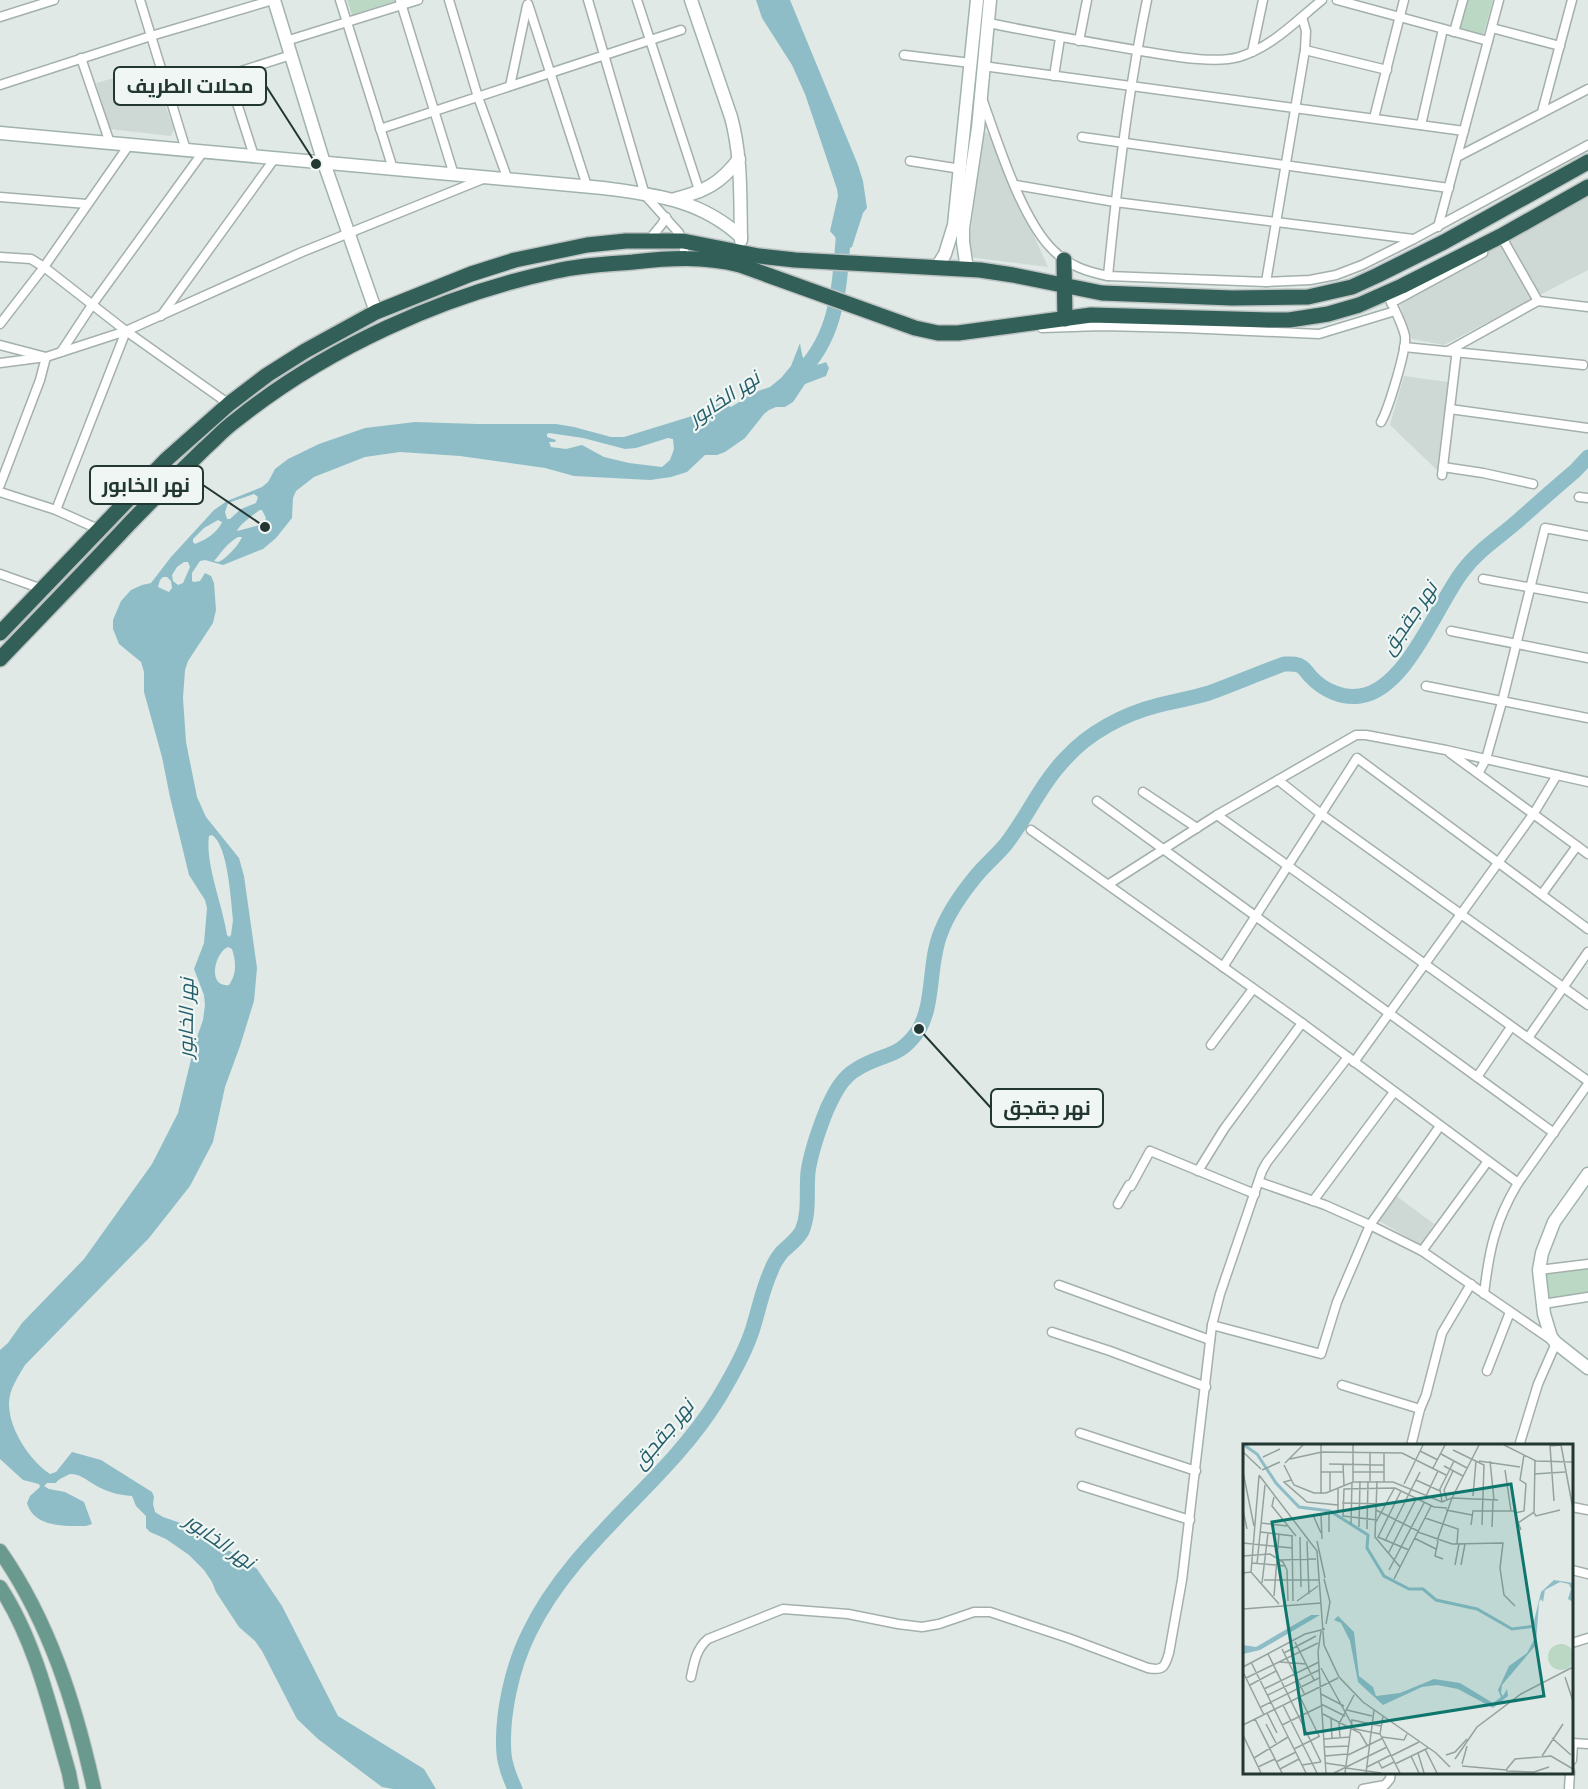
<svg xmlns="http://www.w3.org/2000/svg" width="1588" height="1789" font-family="'Fira Sans Condensed',Cairo,sans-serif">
<rect width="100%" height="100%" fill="#e0e9e5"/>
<g fill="#ced8d4">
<path d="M151 68 174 129 171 136 110 129 96 83Z"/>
<path d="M982 132 988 133 1048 267 968 257Z"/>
<path d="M1588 194V270L1444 345 1412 339 1399 302Z"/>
<path d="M1404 376 1448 382 1437 470 1390 425Z"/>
<path d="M1395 1195 1434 1224 1421 1245 1379 1221Z"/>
</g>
<g fill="#bbd8c4">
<path d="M347 0H395L396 1 352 15Z"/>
<path d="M1467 0H1493L1483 36 1459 30Z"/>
<path d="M1588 1267V1293L1548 1299 1544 1273Z"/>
</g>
<g fill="#8ebdc8" fill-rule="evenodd">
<path d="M756 0H790L858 165 863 181 867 208 863 213 852 247 845 250 840 248 836 238 830 231 838 196 837 189 805 94 792 65 762 18Z"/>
<path d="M800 343C803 363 805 370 826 362L829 368 826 376 805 384 793 402 785 407H776L769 410 764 414 745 438 725 452 717 455H705L687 472 671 477 650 480 574 476 545 468 460 456 400 452 365 457 314 477 296 491 293 498 292 518 276 538 263 549 223 565 205 560 200 561 192 573V581L194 582 200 581 205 573 211 576 214 583 216 610 213 623 188 661 185 670 183 698 186 742 197 797 206 817 239 858 244 876 257 968 254 1001 240 1046 225 1087 213 1142 190 1186 149 1238 25 1365C18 1377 9 1389 9 1404 9 1429 30 1461 50 1474L56 1472 72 1452 101 1460 152 1492 154 1497 153 1504 155 1512 163 1517 195 1528 257 1569 282 1606 338 1716 424 1769 436 1789H393L382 1787 318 1739 297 1719 262 1651 255 1641 239 1627 216 1592 212 1582 204 1570 189 1555 166 1539 150 1532 146 1528V1516L136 1506 132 1496C118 1495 107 1492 95 1485 86 1480 81 1474 70 1474 66 1476 58 1479 56 1483H47L44 1486 49 1489 65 1492 84 1502 92 1524 86 1526C66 1526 34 1528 27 1503L30 1496 40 1487 39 1484 23 1480 0 1459V1350L8 1343 22 1323 84 1259 152 1164 178 1113 195 1043 203 1020 205 1005 204 995 194 969 204 943 207 908 205 900 189 875 170 797 162 757 144 692V672L141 662 119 644 113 629V620L121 601 131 590 142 585 151 583 171 557 214 510 227 501 262 487 268 482 275 469 288 459 319 444 365 428 415 422 477 424H556L574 427 611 437H624L689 417 716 405 722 403 731 407 744 399 749 394 770 387 781 378 791 366ZM549 433 583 438 625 449 636 448 668 438 673 439 674 449 670 460 662 467 629 463 604 457 582 445 566 449 551 447 549 442H555L556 440 547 437V434ZM254 494 258 497 256 503 241 509 230 519H227L225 512 228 503ZM260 510H262L266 518 264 524 237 531C239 525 254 514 260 510ZM218 520 222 522C218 532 206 540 195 544L193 542V539L204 528ZM238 537H242C239 545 225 560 218 562L214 561C221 553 227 543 238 537ZM184 562H188L190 567 183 583 178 585 173 581 172 575 177 567ZM163 577H167L171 581 172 588 169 592 158 587 160 580ZM212 835C228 845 231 901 233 920L231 935 229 937 227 935C223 906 205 864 209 836ZM228 947 232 949C236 961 237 974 229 985 207 988 214 953 228 947Z"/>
</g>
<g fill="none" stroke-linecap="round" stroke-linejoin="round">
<g stroke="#8ebdc8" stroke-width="15">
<path d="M795 378C840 337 839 285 844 229"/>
<path d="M515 1789C510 1778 505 1766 504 1754 501 1716 512 1667 529 1633 573 1541 665 1485 718 1399 730 1379 743 1357 751 1334 758 1314 762 1290 771 1271 773 1265 778 1257 782 1252 789 1245 797 1240 802 1231 810 1212 806 1192 808 1172 811 1151 819 1129 827 1109 834 1094 842 1077 857 1069 882 1053 899 1059 918 1031 935 1004 928 963 941 932 949 911 962 893 976 876 985 865 997 855 1006 844 1027 817 1041 784 1065 759 1089 732 1124 714 1159 705 1175 701 1193 698 1209 693 1234 684 1259 673 1284 664 1290 664 1297 663 1302 667 1305 669 1308 674 1311 677 1323 690 1343 699 1360 696 1406 690 1437 605 1462 572 1478 550 1500 537 1520 519 1538 503 1556 487 1575 471L1588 457"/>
</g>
<defs>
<g id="street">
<path d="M140 0 186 150"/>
<path d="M340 0 393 169"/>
<path d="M400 0 454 175"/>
<path d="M449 0 478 97 508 180"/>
<path d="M588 0 645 195 679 233 683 241 685 257"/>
<path d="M637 0 700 193"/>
<path d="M1337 0 1488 41"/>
<path d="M528 4 587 186"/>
<path d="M0 17 54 0"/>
<path d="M989 23C1041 34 1094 43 1147 52 1173 56 1214 64 1239 57 1272 47 1296 21 1322 0"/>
<path d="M1492 28 1560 46"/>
<path d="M1454 32 1463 0"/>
<path d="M286 41 418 0"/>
<path d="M1079 41 1087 0"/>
<path d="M1305 50 1387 70"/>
<path d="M1252 52 1263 0"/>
<path d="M904 55 971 63"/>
<path d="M81 58 110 143"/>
<path d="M983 66 1464 131"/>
<path d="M228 75 254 156"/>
<path d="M1054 76 1060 38"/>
<path d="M0 85 151 36 273 0"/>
<path d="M510 86 527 6"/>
<path d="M169 94 291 55"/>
<path d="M983 101C998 143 1022 221 1054 251 1069 266 1088 272 1108 276L1266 282 1310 280 1336 275 1362 265 1414 239 1588 145"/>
<path d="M1542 112 1572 0"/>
<path d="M1374 118 1404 0"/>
<path d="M1421 125 1443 29"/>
<path d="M380 129 681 30"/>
<path d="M1082 137 1449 188"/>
<path d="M1457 157 1588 89"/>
<path d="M910 161 961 169"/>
<path d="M1015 185 1115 202 1413 239"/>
<path d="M0 197 87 204"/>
<path d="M1438 227 1499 0"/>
<path d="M1501 236 1538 301"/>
<path d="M648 241 662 224 666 217"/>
<path d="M0 257 31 259 44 267 126 331 229 404"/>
<path d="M1108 276C1117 183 1128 91 1147 0"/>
<path d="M1266 282 1305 50 1306 31 1302 17"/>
<path d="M1391 303 1483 253"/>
<path d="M161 316 275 158"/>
<path d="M0 324 44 267 129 145"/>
<path d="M1042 328 1102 326 1184 328 1319 334 1395 311"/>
<path d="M0 345 46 357 40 380 0 485"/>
<path d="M1404 347 1583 365"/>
<path d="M1448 351 1538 301 1588 307"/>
<path d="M61 352 92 305 203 152"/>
<path d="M0 363 46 357 126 331 302 252 483 179"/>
<path d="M1450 409 1587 428"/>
<path d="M1381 422C1388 410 1407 349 1405 336 1402 322 1393 307 1387 293"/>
<path d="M1443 467 1483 473 1533 484"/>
<path d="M1442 475 1457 349"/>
<path d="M0 492 56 510 98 529"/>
<path d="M1579 497 1588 498"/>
<path d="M56 510 126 331"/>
<path d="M0 574 42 589"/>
<path d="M1483 579 1588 598"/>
<path d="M1451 631 1588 658"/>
<path d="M1426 686 1588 718"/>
<path d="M1450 753 1588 854"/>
<path d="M1479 772 1486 759 1502 702 1545 528 1588 536"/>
<path d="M1278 780 1321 814 1588 1005"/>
<path d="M1143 792 1197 828"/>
<path d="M1097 801 1554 1133"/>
<path d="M1217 815 1588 1081"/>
<path d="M1031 830 1302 1023 1518 1183"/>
<path d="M1109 884 1217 815 1356 735H1366L1446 750 1588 782"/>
<path d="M1542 894 1577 846"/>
<path d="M1223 967 1357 758 1588 929"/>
<path d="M1528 1038 1588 952"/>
<path d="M1211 1045 1253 989"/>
<path d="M1354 1062 1534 813 1557 775"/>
<path d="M1477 1077 1511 1027"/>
<path d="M1198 1171 1224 1129 1302 1023"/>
<path d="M1259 1182 1325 1205 1370 1225 1422 1251 1556 1343 1538 1384 1519 1446"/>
<path d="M1313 1201 1394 1092"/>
<path d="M1118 1204 1129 1185 1131 1186 1150 1151 1255 1194"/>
<path d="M1422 1251 1488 1161"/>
<path d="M1539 1270 1588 1264"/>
<path d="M1059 1285 1210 1340"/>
<path d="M1484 1294C1489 1251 1495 1221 1518 1183L1588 1084"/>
<path d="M1543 1304 1588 1297"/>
<path d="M1212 1325 1321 1354 1337 1302 1370 1225 1440 1126"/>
<path d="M1052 1332 1110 1351 1206 1387"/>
<path d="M1487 1371 1510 1312"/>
<path d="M1342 1385 1420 1409"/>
<path d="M1080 1433 1196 1471"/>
<path d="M1411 1446 1420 1409 1426 1395 1442 1333 1471 1284"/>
<path d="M1082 1486 1190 1520"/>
<path d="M1572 1507 1588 1510"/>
<path d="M1572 1570 1588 1574"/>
<path d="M1572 1643 1588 1638"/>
<path d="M691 1677C694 1663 696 1649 708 1639L783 1609 848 1614 898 1624 922 1627 939 1624 974 1612H990L1068 1638 1148 1668C1163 1671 1165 1667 1169 1653L1182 1580 1212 1325 1220 1294 1262 1171 1267 1162 1348 1057"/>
<path d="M1572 1743 1588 1744"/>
<path d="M1572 1760 1573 1743"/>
<path d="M1363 1789 1385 1785 1390 1779 1391 1772"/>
<path d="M1569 1789 1570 1772"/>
</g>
<g id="secondary">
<path d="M274 0 324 163 376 312"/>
<path d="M691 0 731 117C742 157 740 199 741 240"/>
<path d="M0 133 603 188C655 195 700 199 741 237"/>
<path d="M675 199C705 191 720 184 739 159"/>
<path d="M937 267 945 254 954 225 977 0"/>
<path d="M967 269 963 242V228L978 128 990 0"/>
<path d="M1588 1174 1554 1222 1542 1253 1539 1270 1544 1314 1551 1337 1556 1343 1588 1368"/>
</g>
<g id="primary">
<path d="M0 1551C49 1621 76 1706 94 1789"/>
<path d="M0 1587C36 1642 51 1711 69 1773L72 1789"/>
</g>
<g id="highway">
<path d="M1064 260 1065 319"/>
<path d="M0 633 167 459 229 404 267 375 305 351 376 312 471 274 515 260 587 245 626 241H683L759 256 795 260 980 270 1013 275 1102 293 1232 298 1308 297 1352 287 1378 275 1444 242 1588 162"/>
<path d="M0 659C43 614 86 570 128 525 153 499 179 473 205 448 215 439 224 429 235 421 326 348 443 295 556 271 581 265 607 264 633 262 670 258 704 256 740 265L915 328 938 333H958L1091 315 1269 320H1289L1328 314 1359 305 1402 286 1501 236 1588 187"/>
</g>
</defs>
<use href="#street" stroke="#a4b0ac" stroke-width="11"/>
<use href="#secondary" stroke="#a1b3ad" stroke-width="15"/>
<use href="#primary" stroke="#bdc3c2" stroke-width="16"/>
<use href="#highway" stroke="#bdc3c2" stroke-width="18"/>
<use href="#street" stroke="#fff" stroke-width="8"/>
<use href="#secondary" stroke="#fff" stroke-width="12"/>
<use href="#primary" stroke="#6a998e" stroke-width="14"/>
<use href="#highway" stroke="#325f57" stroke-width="15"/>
</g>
<g text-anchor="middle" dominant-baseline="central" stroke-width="4.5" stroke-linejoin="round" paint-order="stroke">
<g font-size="20" font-style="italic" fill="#255e6b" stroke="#f0f6f3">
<text transform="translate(724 398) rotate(-34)">نهر الخابور</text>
<text transform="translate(1409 618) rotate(-56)">نهر جقجق</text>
<text transform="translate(186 1018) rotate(-89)">نهر الخابور</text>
<text transform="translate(663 1434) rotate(-50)">نهر جقجق</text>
<text transform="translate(220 1541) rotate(35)">نهر الخابور</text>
</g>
</g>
<g transform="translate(1243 1444)">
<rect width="330" height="330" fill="#e0e9e5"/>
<path d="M305 213a13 13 0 1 1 26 0a13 13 0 1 1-26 0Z" fill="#bbd8c4"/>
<path d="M311 136 330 139V158L325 155 328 145 326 140 317 138 302 146 300 158 298 155 296 158 293 201 259 241 258 249 260 252 264 245 265 252 250 264 215 245 194 241 179 243 140 261 115 238 107 197 98 179 91 176 95 172 111 188 116 232 130 243 133 252 157 249 191 235 217 239 250 259 258 253 255 246 266 222 284 209 292 194 289 185 298 148ZM68 171H77L17 206 0 210V201L13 203Z" fill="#8ebdc8"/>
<path fill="none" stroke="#8ebdc8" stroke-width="3" d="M1 1 14 10 33 39 56 63 87 67 125 91 124 104 141 132 166 145H180L193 156 234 165 269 185 292 182"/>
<path fill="none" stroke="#94a29d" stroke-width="1.5" d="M261 1 293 17 330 18M318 1 330 65M210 6 241 21 239 81M177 7 195 16M0 8 18 25M198 10 224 24M20 13 37 5M47 15 79 8 159 9 203 31M236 17 277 23M247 17 251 56M42 19 60 1M86 20 141 21M100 20 101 41M41 21 51 41 71 49H83L110 38H150L199 58 209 54 236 1M201 22 220 32M190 24 202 1M19 26 37 18M262 26 268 67M0 28 11 82M78 28H101M110 28H141M291 30 322 28M16 31 74 107 81 201 96 233 120 258 193 309 207 323M48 36 41 38 64 58 95 61M173 36 197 47M127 37V8M134 37 132 93 157 123M110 38V1M141 38V9M161 40 180 1M158 47 135 93 166 106M87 48V28M78 50V1M183 52 195 27M230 52 233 17M31 53 29 62 53 92M204 56 201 46 210 27M311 57 307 2 318 1M199 58 197 45 211 17M99 59 143 60M0 66 4 85M133 66 175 87M203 66 229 71M86 69V88M95 69V44M272 69 281 67 283 40 277 36 281 11M291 69 293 72 317 66M70 71 78 89M78 71 79 95M182 74 215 85 214 100M134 76 100 72 101 45 152 44 191 63 204 64M133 78 151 45M18 79 44 82M275 79 291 68 292 17M108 80 109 38M228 81 230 67H271L278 86M116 83 117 37M249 83 250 56M124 85 125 37M18 88 50 92M175 88 209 100 260 99 257 124 261 151 272 162M49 92 50 157M57 93 58 143M171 94 193 105M64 97 66 150M74 97 82 134M142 97 177 28M194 97 209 54 255 56M195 97 192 112 200 115M0 99 49 104M145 110 173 55M0 112 27 110 40 118 44 126 45 157M37 116 73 115M9 119 43 122M14 120 22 41M212 121 216 100M218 121 222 100M146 126 181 59M8 128 16 32M0 129 8 128 36 160M81 135 87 158 83 180M151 135 188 62M21 136H76M19 139 25 89M31 152 36 90M54 157 75 142M0 165 78 159M78 187 75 208 83 329M52 198 71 236M39 205 62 251M41 209 73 192M25 210 78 318M8 218 63 329M37 218 63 220M0 223 62 190 82 185M78 224 112 286M0 228 21 271M322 233 330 257M3 234 75 199M7 241 33 227M21 245 76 218M78 250 101 262M25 251 76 226M57 253 76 292M78 260 102 272M40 261 74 329M18 263 76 234M104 266 129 272M24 269 34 289M80 270 117 289 124 301M140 272 137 290 157 329M12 275 39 329M88 275 89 294M23 280 33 299M0 281 95 234M39 281 78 262M112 285 137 290M0 291 18 329M139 293 161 296 164 290M97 294 96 280 111 251M309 294 328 311M81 295 107 293M81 303 106 302M51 305 77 292M182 305 194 329M175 309 181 329M105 311 140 294M203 311 212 308 224 295M82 312 104 310M148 312 176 298M168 312 176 329M299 312 320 280M11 314 45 293M212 315 234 283 278 250 330 223M135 317 139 324 151 318M33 318 53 308M82 319 102 322M152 320 185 304M219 320 224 302M59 321 78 318M219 322 263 326 272 315 308 312 330 325M15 323 32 315M124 323 148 311M103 324 138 329M37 325 56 315M263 327 291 328 306 323M91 329 144 303M102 329 109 276 138 282M123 329 131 266"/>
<path fill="#0f766e" fill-opacity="0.15" stroke="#0f766e" stroke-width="3" d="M268 40 301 252 62 290 29 78Z"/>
<rect width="330" height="330" fill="none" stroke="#233732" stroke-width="3"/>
</g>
<path fill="none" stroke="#233732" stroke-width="2" d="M316 164L266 86M265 527L203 485M919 1029L991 1108"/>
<g fill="#233732" stroke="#f0f6f3" stroke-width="2">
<circle cx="316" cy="164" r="6"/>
<circle cx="265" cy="527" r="6"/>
<circle cx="919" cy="1029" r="6"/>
</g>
<g fill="#f0f6f3" stroke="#233732" stroke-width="2">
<rect x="114" y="67" width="152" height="38" rx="6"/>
<rect x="90" y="466" width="113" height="38" rx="6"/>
<rect x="991" y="1089" width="112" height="38" rx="6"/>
</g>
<g font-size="20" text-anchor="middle" font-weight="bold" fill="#233732">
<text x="190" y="93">محلات الطريف</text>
<text x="146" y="492">نهر الخابور</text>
<text x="1047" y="1115">نهر جقجق</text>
</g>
</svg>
